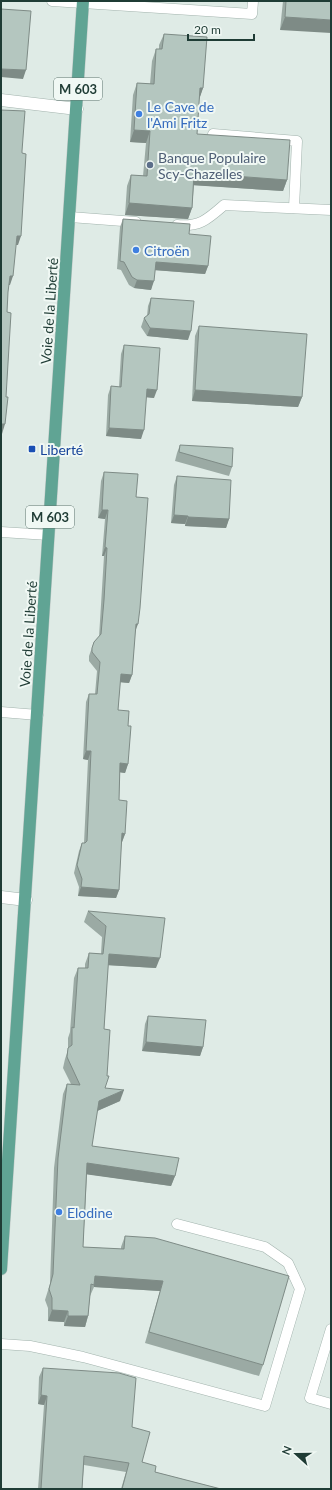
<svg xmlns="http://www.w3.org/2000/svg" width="332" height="1490" font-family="Lato,sans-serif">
<rect width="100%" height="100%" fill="#dfebe6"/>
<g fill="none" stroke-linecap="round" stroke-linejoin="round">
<defs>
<g id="lane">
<path d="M52 1 252 14 253 1"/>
<path d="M213 134 297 141 294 208"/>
<path d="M70 217 136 222"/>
<path d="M177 225C200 227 208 219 224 205L331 210"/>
<path d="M1 532 49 535"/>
<path d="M1 712 38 715"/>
<path d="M331 1329 310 1398 331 1404"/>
<path d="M1 1344 30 1346 83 1357 265 1406 300 1289 288 1263 265 1247 177 1224"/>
</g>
<g id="street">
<path d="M1 100 77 109"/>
<path d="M1 897 26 900"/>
</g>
<path id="primary" d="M1 1269 83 1"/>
</defs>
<use href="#lane" stroke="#a2b3ad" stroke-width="11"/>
<use href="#street" stroke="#a2b3ad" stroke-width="13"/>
<use href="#primary" stroke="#c0c8c6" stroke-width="13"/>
<use href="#lane" stroke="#fff" stroke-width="10"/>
<use href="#street" stroke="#fff" stroke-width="12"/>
<use href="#primary" stroke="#60a494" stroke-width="12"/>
</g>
<g fill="#9baaa4">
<path d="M283 1H331L280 30Z"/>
<path d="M164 34 203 88 199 99 197 134 287 180 283 191 194 185 192 208 188 219 125 215 127 186 131 175 143 176 146 143 130 142 133 95 137 83 150 84 152 61 156 49H159V45Z"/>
<path d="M123 219 189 234 208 266 205 274 155 270 151 290 134 288 129 285 121 270 117 269 120 227Z"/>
<path d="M151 298 188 340 147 336 141 327 144 318 147 316 148 306Z"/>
<path d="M199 326 302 397 298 407 192 401 195 336Z"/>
<path d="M124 345 154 398 146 397 141 439 106 436 108 395 111 386 119 387 121 354Z"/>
<path d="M180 445 232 467 229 476 175 461 177 453Z"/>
<path d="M104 472 136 497 135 632 132 675 129 683 120 682 118 710 128 726V764L125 773 120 772 119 800 125 834 122 842H121L119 890 116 898 78 896 79 887 74 873 79 851 82 843H84L88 760 83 759 86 702 89 694H95L97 671 89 661V656L94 642 99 637 104 556H102L105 519 98 518 101 481Z"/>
<path d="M177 476 229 519 226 528 185 526V524L171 523 174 485Z"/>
<path d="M88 911 156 968 108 965 104 1029 105 1088 120 1101 97 1111 92 1146 175 1176 171 1186 87 1174 83 1247 121 1249V1247L125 1236 263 1365 259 1376 145 1343 160 1291 94 1287 90 1296 88 1316 85 1327 64 1326V1322L48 1321V1308L45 1300 50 1284 54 1168 63 1094 67 1084H71L63 1068 65 1059 68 1050V1038L70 1032 74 978 78 968H85V964L89 953 101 954 102 937 84 922Z"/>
<path d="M148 1016 203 1047 200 1056 142 1051 145 1024Z"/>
<path d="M43 1368 132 1427 142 1462 155 1472 221 1489H121L126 1472 84 1465 82 1489H38L44 1405 38 1404 39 1377Z"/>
</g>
<g fill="#7e8b86">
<path d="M285 17 331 20V33L280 30Z"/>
<path d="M1 69 26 70 23 79 1 77Z"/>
<path d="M200 88H203L199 100Z"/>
<path d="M134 130 150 131 146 143 130 142Z"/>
<path d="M194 173 287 180 283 191 190 185Z"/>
<path d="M129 203 192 208 188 219 125 215Z"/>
<path d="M17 236H21L18 245H14Z"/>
<path d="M156 262 208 266 205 274 153 270Z"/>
<path d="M10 276H13L10 285H7Z"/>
<path d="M137 280 154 281 151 290 134 288Z"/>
<path d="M150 328 191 331 188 340 147 336Z"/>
<path d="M147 389 157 390 154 398 144 397Z"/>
<path d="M195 390 302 397 298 407 192 401Z"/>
<path d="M2 424H5L2 434 1 433Z"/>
<path d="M109 428 144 430 141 439 106 436Z"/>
<path d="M102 510H108L105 519 98 518Z"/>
<path d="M174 515 188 516 185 524 171 523Z"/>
<path d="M188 517 229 519 226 528 185 526Z"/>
<path d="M105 547 107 548 104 556H102Z"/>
<path d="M136 624H138L135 632Z"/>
<path d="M121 674 132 675 129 683 118 682Z"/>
<path d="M86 751H91L88 760 83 759Z"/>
<path d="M120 763 128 764 125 773 117 772Z"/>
<path d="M122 833 125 834 122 842H119Z"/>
<path d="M81 887 119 890 116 898 78 896Z"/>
<path d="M109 954 160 958 156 968 105 965Z"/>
<path d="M146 1042 203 1047 200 1056 142 1051Z"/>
<path d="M124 1090 120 1101 95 1112 99 1101Z"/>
<path d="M87 1163 175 1176 171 1186 84 1174Z"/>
<path d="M95 1276 163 1281 160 1291 94 1287V1285Z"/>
<path d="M52 1310 68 1311 64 1322 48 1321Z"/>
<path d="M68 1316H88L85 1327 64 1326Z"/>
<path d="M41 1395 47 1396 44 1405 38 1404Z"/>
</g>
<g fill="#b4c6bf" stroke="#7e8b86">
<path d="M286 1H331V20L285 17Z"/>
<path d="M1 9 31 11 26 70 1 69Z"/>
<path d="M164 34 207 37 203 88H200L197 134 290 140 287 180 194 173 192 208 129 203 131 175 147 176 150 131 134 130 137 83 154 84 156 49H162Z"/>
<path d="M1 110 25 111 22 151V153L26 154 21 236H17L13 276H10L8 292 7 312 11 313 6 397H8L5 424H2L1 433Z"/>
<path d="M123 219 190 224 189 234 211 236 208 266 156 262 154 281 137 280 132 277 124 262 120 261Z"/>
<path d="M151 298 194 301 191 331 150 328 144 318 149 314Z"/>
<path d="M199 326 307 334 302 397 195 390Z"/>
<path d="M124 345 160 348 157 390 147 389 144 430 109 428 111 386 121 387Z"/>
<path d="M180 445 233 448 232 467 179 452Z"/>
<path d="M104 472 138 474 136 497 148 498 140 608 138 624H136L132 675 121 674 118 710 129 711 128 726H131L128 764 120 763 119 800 127 801 125 834 122 833 119 890 81 887 82 879 77 865 82 843H85L87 841 91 751H86L89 694H97L100 662 92 652V648L94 642 101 634 104 600 107 548 105 547 108 510H102Z"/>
<path d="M177 476 231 480 229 519 188 517V516L174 515Z"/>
<path d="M88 911 165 918 160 958 109 954 104 1029 110 1030 107 1076H109L105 1088 124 1090 99 1101 92 1146 179 1158 175 1176 87 1163 83 1247 124 1249 125 1236 155 1238 289 1276 263 1365 149 1332 163 1281 95 1276 94 1285 91 1284 88 1316H68V1311L52 1310V1298L49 1289 53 1274 58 1158 67 1084 80 1085 67 1057 68 1048 72 1045V1027L74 1028 78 968H88L89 953 103 954 106 926Z"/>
<path d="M148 1016 206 1020 203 1047 146 1042Z"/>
<path d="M43 1368 119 1373 136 1378 132 1427 150 1432 142 1462 156 1466 155 1472 221 1489H122L129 1463 84 1456 82 1489H41L47 1396 41 1395Z"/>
</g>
<g fill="#3f7fe0" stroke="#f0f8f4" stroke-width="1.5">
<circle cx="139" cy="114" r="4"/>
<circle cx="136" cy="250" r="4"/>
<circle cx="59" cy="1212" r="4"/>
</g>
<circle fill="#5c6f8a" stroke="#f0f8f4" stroke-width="1.5" cx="150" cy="165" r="4"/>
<rect fill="#1a4fb4" stroke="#f0f8f4" stroke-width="1.5" x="28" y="445" width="8" height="8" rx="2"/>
<g text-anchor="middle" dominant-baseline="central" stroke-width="4" stroke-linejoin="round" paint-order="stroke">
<g fill="#f0f8f4" stroke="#5e746e" stroke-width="1">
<rect x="54" y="78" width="48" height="22" rx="3"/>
<rect x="26" y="506" width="48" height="22" rx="3"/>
</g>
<g font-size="13" font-weight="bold" fill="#1f3c35">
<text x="78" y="89">M 603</text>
<text x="50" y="517">M 603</text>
</g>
<g font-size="14" fill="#366cbe" stroke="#f0f8f4" text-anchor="start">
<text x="147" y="106">Le Cave de<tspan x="147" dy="16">l'Ami Fritz</tspan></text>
<text x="144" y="250">Citroën</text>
<text x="67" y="1212">Elodine</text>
</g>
<g font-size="14" fill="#4e5e75" stroke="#f0f8f4" text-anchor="start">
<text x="158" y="157">Banque Populaire<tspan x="158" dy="16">Scy-Chazelles</tspan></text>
</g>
<g font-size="14" fill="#1f3c35" stroke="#f0f8f4">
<text transform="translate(49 311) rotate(-86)">Voie de la Liberté</text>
<text transform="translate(28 634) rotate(-86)">Voie de la Liberté</text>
</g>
<g font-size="14" fill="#164399" stroke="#f0f8f4" text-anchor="start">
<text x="40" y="449">Liberté</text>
</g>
</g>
<rect width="332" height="1490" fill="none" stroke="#1f3c35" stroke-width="4"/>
<g transform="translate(296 1454) rotate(291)" stroke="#f0f8f4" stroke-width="3" paint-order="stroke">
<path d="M0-3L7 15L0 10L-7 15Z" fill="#1f3c35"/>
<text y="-6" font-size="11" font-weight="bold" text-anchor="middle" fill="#1f3c35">N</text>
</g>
<path d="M188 34v6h66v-6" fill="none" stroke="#1f3c35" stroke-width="2"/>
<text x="194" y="34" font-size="12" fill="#1f3c35" stroke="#f0f8f4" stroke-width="3" paint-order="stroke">20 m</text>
</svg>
